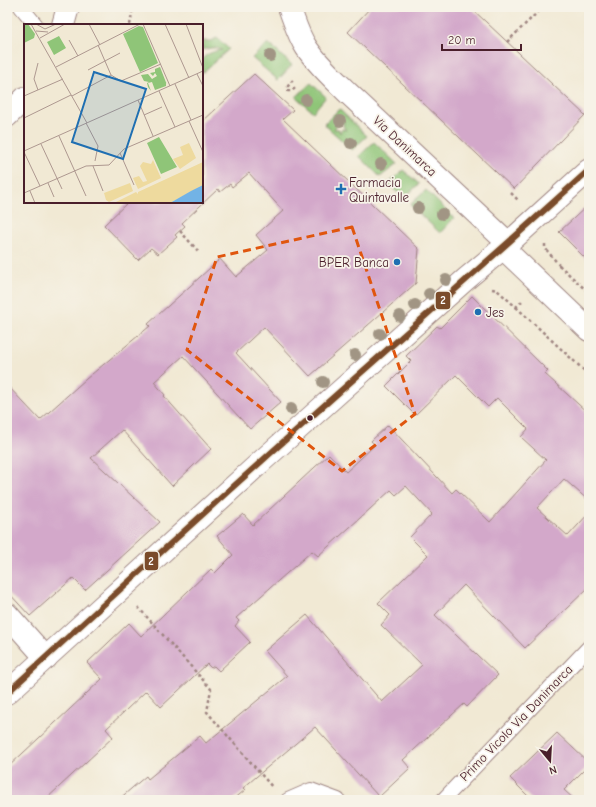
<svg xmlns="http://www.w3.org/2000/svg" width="596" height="807" font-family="'Comic Neue',sans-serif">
<rect width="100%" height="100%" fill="#f7f3e8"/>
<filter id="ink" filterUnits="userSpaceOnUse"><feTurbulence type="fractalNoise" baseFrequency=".025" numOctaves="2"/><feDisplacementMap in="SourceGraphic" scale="8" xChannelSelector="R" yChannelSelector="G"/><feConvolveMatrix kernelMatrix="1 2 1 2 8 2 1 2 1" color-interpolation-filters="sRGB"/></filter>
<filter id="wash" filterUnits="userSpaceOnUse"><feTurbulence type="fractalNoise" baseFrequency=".012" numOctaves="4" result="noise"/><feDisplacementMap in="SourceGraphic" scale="16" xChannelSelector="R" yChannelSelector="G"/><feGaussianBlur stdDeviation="0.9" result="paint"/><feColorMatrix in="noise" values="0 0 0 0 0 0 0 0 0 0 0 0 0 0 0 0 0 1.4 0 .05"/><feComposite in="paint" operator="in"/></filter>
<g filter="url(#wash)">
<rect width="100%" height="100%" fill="#f1e9d4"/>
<g fill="#8fc578" stroke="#6c7252" fill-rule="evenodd">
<path d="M217 38 229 49 202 73V59C208 53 214 51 222 50 215 47 209 48 202 50V42L203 41H210Z"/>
<path d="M268 43 292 65 278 80 252 58Z"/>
<path d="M311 83 326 97 313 112 296 97Z"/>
<path d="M339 109 367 136 352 150 324 124ZM336 121 340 124 344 122 343 126 346 130 342 129 340 133 339 129H334L337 125Z"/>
<path d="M374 142 397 164 380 177 359 156Z"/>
<path d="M403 170 419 184 404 198 388 184Z"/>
<path d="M426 190 454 218 440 233 410 205Z"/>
</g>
<g id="blocks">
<g fill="#d3a8ca">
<path d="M371 7H470L585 115 514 189 348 32Z"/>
<path d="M254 74 293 110 283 119 419 249 416 283 310 376 264 327 236 353 281 402 250 429 183 356 154 382 165 395 164 396 211 449 172 486 122 430 91 458 160 522 85 590 73 578 30 616 7 591V385L40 420 86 379 150 326 148 324 220 259 236 277 268 250 256 235 283 211 249 173 232 187 230 184 220 192 218 189 182 223 185 226 175 235 177 237 158 254 151 248 138 260 104 225 128 202H202V122Z"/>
<path d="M589 204V262L559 232Z"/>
<path d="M472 296 548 371 545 374 589 414V501L564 479 537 508 568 536 589 513V587L525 648 464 585 435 615 498 675 467 707 464 704 403 760 410 768 379 797 315 727 243 788 245 790 233 800H118L146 776 148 779 200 736 206 743 287 676 265 651 307 615 382 702 422 665 381 625 390 615 378 603 428 555 410 537 432 514 406 486 396 495 391 490 318 556 312 551 236 618 239 621 235 626 250 642 219 671 214 666 211 668 207 664 161 707 146 691 106 729 113 737 45 800H7V768L102 679 87 663 129 623 141 636 211 569 215 573 233 555 217 536 243 514 253 525 329 454 346 472 375 445 371 441 388 425 452 493 456 489 490 522 546 460 521 437 528 429 497 398 488 407 456 375 415 415 386 386 411 361 406 356 437 326 440 328Z"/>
<path d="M557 733 589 763V765L564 790 575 800H532L510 778Z"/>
</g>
</g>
</g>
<g filter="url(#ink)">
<use href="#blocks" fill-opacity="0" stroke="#9e8480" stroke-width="1"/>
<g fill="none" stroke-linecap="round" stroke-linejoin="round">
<defs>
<g id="service">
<path d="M21 7 36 25"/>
<path d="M288 800 311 790 338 800"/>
<path d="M443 800 589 647"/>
</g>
<g id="minor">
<path d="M289 7C294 20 298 35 306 47 317 64 333 78 347 92L508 243"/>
<path d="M503 248 589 330"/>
<path d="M7 614 46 658"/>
<path d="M7 693 263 460 466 279 503 248 589 170"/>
</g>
<g id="tertiary">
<path d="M63 25 68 7"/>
<path d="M7 116 25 98"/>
</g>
</defs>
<use href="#service" stroke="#9e8480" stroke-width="16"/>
<use href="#minor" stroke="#9e8480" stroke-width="24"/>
<use href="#tertiary" stroke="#9e8480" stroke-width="24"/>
<g stroke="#9e8480" stroke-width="2.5" stroke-dasharray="3 3" stroke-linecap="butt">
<path d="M130 25 133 7"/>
<path d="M507 42 543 7"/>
<path d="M293 80 288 86V91H292L297 86"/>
<path d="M511 193 519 201"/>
<path d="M180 231 199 252"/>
<path d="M545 244V248L559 265H558"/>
<path d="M559 265 589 293"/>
<path d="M492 289 497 290 516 307 523 300"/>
<path d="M516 307 589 375"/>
<path d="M138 607 211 689 207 712 273 788"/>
</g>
<use href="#service" stroke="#fff" stroke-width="14"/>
<use href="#minor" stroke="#fff" stroke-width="22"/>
<use href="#tertiary" stroke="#fff" stroke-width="22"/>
<defs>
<path id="bus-1" d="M7 693C92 615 177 537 263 460 371 363 481 268 589 170"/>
</defs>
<use href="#bus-1" stroke="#f7f3e8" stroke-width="9"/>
<use href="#bus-1" stroke="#7a4b2a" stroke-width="6"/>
</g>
<g fill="#a19584">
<circle cx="270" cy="56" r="6"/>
<circle cx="306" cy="100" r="6"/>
<circle cx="340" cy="121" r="6"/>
<circle cx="351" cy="143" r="6"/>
<circle cx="381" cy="164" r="6"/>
<circle cx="418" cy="208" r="6"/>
<circle cx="442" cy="214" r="6"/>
<circle cx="446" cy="280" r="6"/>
<circle cx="429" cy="294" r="6"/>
<circle cx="415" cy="305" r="6"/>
<circle cx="400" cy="316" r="6"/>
<circle cx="380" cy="334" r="6"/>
<circle cx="355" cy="355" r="6"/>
<circle cx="323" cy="382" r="6"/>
<circle cx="291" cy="409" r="6"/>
</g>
</g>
<path fill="none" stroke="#e0560e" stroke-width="3" stroke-dasharray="8 5" stroke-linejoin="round" d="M352 227 415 414 342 471 187 350 217 257Z"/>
<g fill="#1f6fb2" stroke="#f7f3e8" stroke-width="1.5">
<path d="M339 183h4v4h4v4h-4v4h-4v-4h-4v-4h4z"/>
<circle cx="397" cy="262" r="4"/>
<circle cx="478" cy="312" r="4"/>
</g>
<circle fill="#4a1f2b" stroke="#f7f3e8" stroke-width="1.5" cx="310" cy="418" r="3.5"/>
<g text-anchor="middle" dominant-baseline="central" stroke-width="3.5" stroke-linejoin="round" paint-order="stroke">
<g font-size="13" fill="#4a1f2b" stroke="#f7f3e8">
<text transform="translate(405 146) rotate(43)">Via Danimarca</text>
<text transform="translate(516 723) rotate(-46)">Primo Vicolo Via Danimarca</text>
</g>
<g font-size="13" fill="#4a1f2b" stroke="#f7f3e8" text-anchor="start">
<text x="349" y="182">Farmacia<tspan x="349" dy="15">Quintavalle</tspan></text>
<text x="389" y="262" text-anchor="end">BPER Banca</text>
<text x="486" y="312">Jes</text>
</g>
</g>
<g transform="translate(24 24)">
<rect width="179" height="179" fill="#f1e9d4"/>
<path d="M0 0H4L11 10 10 14 0 19ZM115 2 119 3 134 39 116 48 99 10ZM35 12 42 24 30 31 23 18ZM136 43 143 61 142 58V62L131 66 128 58 124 59 127 67 124 63 123 59 125 58 120 57 117 51 124 50 128 55 133 52 131 49 129 52 126 49 131 48V45L123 48ZM135 113 153 143 137 150 123 119Z" fill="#8fc578"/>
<path d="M165 119 172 134 156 145 149 135 159 131 156 123ZM129 136 137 154 114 165 109 154 115 152 119 158 123 157 116 142 119 138 127 140ZM179 138V161L146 179H90L112 168 114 170V168ZM106 159 109 167 85 178 82 176 80 169Z" fill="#eeda9e"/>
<path d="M179 161V179H146L167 167Z" fill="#72b3e6"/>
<path fill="none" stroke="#ae9890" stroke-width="1" d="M7 0 63 99M12 0 21 5 32 0M65 0 76 21M119 0 146 62M141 0 165 54M162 0 179 44M12 7 24 8M16 14 41 0M45 16 54 32M74 21 87 51M32 43 116 0M64 46 96 29M173 50 179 62M151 60 167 96M14 66 10 55 14 39M135 67 151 103M0 72 39 55M48 72 87 51 97 57 137 40M114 76 129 112M120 91 138 83M0 94 47 71M165 97 179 128M62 99 74 122 71 137M35 112 62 172M17 120 38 165M0 127 179 47M0 128 16 162M96 129 110 161M69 142 79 167M24 159 30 173M6 167 11 179M0 169 62 142 85 141 100 125 179 91"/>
<path fill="#1f6fb2" fill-opacity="0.15" stroke="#1f6fb2" stroke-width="2" d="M70 48 122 65 99 135 48 118Z"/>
<rect width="179" height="179" fill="none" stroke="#4a1f2b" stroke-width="2"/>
</g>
<g stroke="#f7f3e8" stroke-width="1.5">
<rect x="435" y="291" width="16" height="19" rx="4" fill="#7a4b2a"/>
<rect x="144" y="551" width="15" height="20" rx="4" fill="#7a4b2a"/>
</g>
<g font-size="11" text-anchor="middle" font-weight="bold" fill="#fff">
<text x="443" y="304">2</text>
<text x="151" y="565">2</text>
</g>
<rect width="596" height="807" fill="none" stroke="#f7f3e8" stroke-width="24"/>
<g transform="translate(550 761) rotate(162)" stroke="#f7f3e8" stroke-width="3" paint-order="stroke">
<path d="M0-3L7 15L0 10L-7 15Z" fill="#4a1f2b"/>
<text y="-6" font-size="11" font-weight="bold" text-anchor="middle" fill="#4a1f2b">N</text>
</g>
<path d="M442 44v6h79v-6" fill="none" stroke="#4a1f2b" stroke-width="2"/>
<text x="448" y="44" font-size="12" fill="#4a1f2b" stroke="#f7f3e8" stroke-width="3" paint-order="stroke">20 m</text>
</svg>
